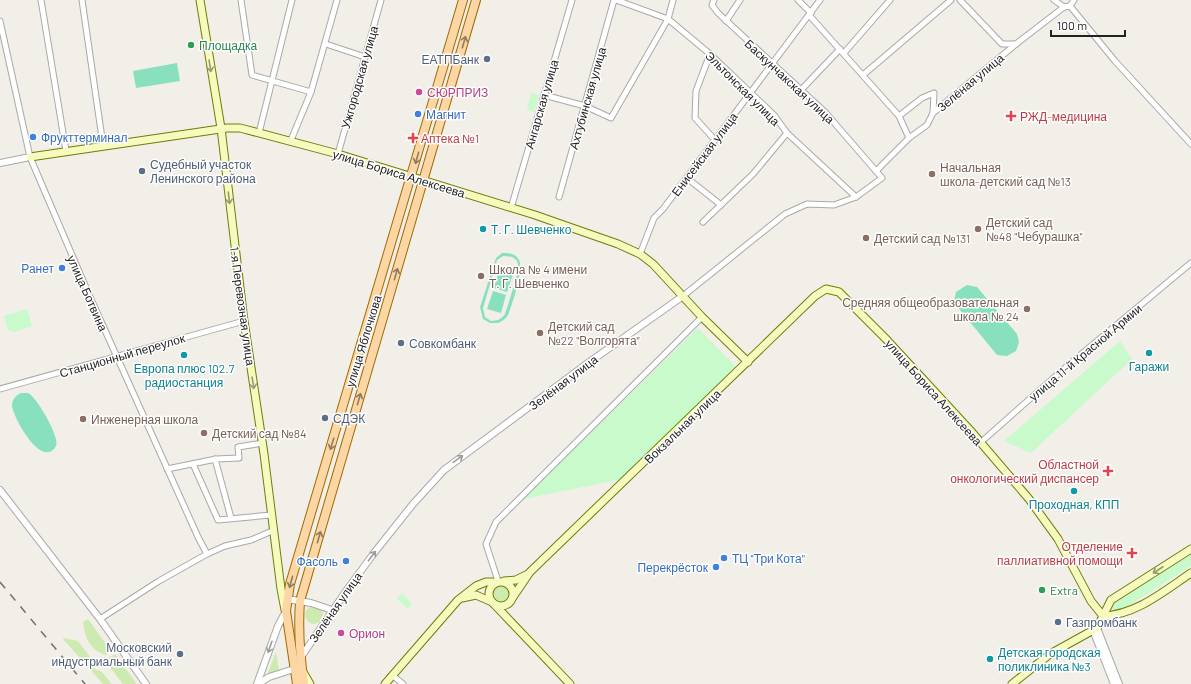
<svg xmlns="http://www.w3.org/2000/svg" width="1191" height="684" font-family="Barlow,sans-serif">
<rect width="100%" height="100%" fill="#f2efe9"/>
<g fill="#cdebb0">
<circle cx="500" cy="594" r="9"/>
<circle cx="314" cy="615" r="9"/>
<path d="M88 619 111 651 106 655C89 650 85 637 83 622Z"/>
<path d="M64 638 78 641 91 658 92 666 96 670 101 671 112 684H103L63 639Z"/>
<path d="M276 652 279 670 267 675Z"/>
<path d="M115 654 137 684H123L108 665 107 659Z"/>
</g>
<g fill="#c8facc">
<path d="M531 93 539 95 534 112 527 110Z"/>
<path d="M27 309 32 326 15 332 8 330 4 316Z"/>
<path d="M698 328 736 367 623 479 523 499Z"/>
<path d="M1120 341 1132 359 1031 453 1004 441Z"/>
<path d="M1191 553V566L1123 609 1115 612 1113 611 1112 604 1116 600Z"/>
<path d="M402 593 412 604 408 609 397 599Z"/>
</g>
<g fill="#88e0be" fill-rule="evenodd">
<path d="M177 63 180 81 136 88 133 71Z"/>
<path d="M502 253C509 253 515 253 519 260 524 268 512 306 508 315 506 319 502 321 498 323H490L483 319 480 307 496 258ZM503 256C509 256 517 257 518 264 519 273 508 305 505 314 503 317 501 318 498 320L491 321 485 317 483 308 497 260Z"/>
<path d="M500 267 514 271 507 292 494 288Z"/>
<path d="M967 285 977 287 1017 334 1019 342 1016 351 1007 356 997 355 956 305 954 301 956 292Z"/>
<path d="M493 291 506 295 501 313 487 309Z"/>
<path d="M21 393C23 393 26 393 28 393 36 396 60 437 56 446 42 471 11 415 12 404 13 398 17 395 21 393Z"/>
</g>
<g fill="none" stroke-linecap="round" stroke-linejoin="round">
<defs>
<g id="minor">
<path d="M41 0 66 151"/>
<path d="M82 0 103 145"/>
<path d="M241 0 252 75 311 92 337 0"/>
<path d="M616 0 668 19 710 54 774 115 787 133 856 197"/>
<path d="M798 0 811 13"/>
<path d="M960 0 1002 44H1016"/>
<path d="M1054 0 1064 7"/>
<path d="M1070 6 1115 61 1191 144"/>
<path d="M809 15 899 116"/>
<path d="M0 21 30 157 90 297 198 537 207 554"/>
<path d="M726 21 740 0"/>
<path d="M326 44 365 57"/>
<path d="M844 53 890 0"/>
<path d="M710 54 696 91 695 118 715 140"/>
<path d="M863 75 951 0"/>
<path d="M801 90 840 49"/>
<path d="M544 95 585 106 611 118 668 19 673 0"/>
<path d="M259 133 292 0"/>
<path d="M909 138 927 125 933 113"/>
<path d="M291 140 311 92"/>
<path d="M338 154 381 0"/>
<path d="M876 171 909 138 899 116 922 98 934 93 933 113 1016 44 1064 7 1070 6 1074 0"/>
<path d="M687 178 721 205"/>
<path d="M559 197 614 0"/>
<path d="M511 208 572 0"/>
<path d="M703 222 753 174 787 133"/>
<path d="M640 254 654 218 663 209 820 0"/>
<path d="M683 296 785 214 807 204 834 205 856 197 882 178 825 112 718 13 712 5 714 0"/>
<path d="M0 389 244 321"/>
<path d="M980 443 1066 367 1191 263"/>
<path d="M215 459 231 518"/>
<path d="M193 464 218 520 271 515"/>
<path d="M167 469 216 459 239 458 238 447 263 443"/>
<path d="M498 581 486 544 496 522 702 317"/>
<path d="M100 619 159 581 207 554 225 546 251 540 272 531"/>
<path d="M392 675 403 684"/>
</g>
<g id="tertiary">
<path d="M0 163 30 157"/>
<path d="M0 490 100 619 146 684"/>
<path d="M287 599 311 603 332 610"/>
<path d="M1097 628 1119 684"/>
<path d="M1093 630 1114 684"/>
<path d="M301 657 349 587 374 553 413 504 444 470 588 363 683 296"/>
<path d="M257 684 278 626 286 611"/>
<path d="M258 684 269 677 294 669"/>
</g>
<g id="secondary">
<path d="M200 0 221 128 244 321 264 454 281 589 285 610"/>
<path d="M30 157 227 128H240L338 154 535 215 618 244 640 254 653 264 702 317 748 362"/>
<path d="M504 581 516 580 526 575"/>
<circle cx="501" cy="594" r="12"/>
<path d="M513 597 530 572 815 296 826 289 839 292 887 340 970 430 1029 499 1058 539 1091 601 1103 616"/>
<path d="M462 598 476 595 492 602"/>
<path d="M494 604 570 684"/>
<path d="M1103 616C1136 615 1164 591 1191 573"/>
<path d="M303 672 310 684"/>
<path d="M385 684 458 600 476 586 486 582H496"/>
<path d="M1012 684 1050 654 1097 628 1111 600 1191 549"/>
</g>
<g id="primary">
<path d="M297 684 286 611 290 584 463 0"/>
<path d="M304 684C300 657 298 629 300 601L476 0"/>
</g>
</defs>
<use href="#minor" stroke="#a9a9a9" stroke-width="7"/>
<use href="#tertiary" stroke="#a9a9a9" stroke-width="8"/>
<use href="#secondary" stroke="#707d05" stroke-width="9"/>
<use href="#primary" stroke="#a06b00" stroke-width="10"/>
<use href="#minor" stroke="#fff" stroke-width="5"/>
<use href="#tertiary" stroke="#fff" stroke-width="6"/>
<use href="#secondary" stroke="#f7fabf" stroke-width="7"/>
<use href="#primary" stroke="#fcd6a4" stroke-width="8"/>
<path stroke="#707070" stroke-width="1.5" stroke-dasharray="8 8" stroke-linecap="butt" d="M0 582 85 684"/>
</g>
<defs><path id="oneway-shaft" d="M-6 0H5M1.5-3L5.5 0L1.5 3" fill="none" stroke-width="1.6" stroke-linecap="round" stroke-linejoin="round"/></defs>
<g stroke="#8f7c63">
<use href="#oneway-shaft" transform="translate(464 42) rotate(-74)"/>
<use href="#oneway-shaft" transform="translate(417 158) rotate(106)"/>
<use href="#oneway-shaft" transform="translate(396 274) rotate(-74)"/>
<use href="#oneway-shaft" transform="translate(359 399) rotate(-74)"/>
<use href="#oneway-shaft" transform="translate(332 444) rotate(107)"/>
<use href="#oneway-shaft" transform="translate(319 537) rotate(-74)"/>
<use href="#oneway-shaft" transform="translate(291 582) rotate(105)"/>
</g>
<g stroke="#979978">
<use href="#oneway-shaft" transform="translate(210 66) rotate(81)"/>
<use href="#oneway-shaft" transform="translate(229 198) rotate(83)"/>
<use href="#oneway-shaft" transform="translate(253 383) rotate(81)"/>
<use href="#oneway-shaft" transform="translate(1158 570) rotate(147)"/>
</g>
<g stroke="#9c9c9c">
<use href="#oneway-shaft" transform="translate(458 459) rotate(-35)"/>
<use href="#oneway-shaft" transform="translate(372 556) rotate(-53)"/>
<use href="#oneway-shaft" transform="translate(270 647) rotate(109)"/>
</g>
<g fill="#2e9e5b" stroke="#fff" stroke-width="1.5">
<circle cx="191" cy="45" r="4"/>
<circle cx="1042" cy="590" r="4"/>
</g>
<g fill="#5c6f8a" stroke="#fff" stroke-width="1.5">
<circle cx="487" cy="59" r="4"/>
<circle cx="142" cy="171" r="4"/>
<circle cx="401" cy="343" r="4"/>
<circle cx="325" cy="418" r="4"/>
<circle cx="1058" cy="622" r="4"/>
<circle cx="180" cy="654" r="4"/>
</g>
<g fill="#d1479c" stroke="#fff" stroke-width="1.5">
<circle cx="419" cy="92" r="4"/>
<circle cx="341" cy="633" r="4"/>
</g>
<g fill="#3f7fe0" stroke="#fff" stroke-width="1.5">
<circle cx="418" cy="114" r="4"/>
<circle cx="33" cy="137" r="4"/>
<circle cx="62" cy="268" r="4"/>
<circle cx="724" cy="558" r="4"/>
<circle cx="346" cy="561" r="4"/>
<circle cx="716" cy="567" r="4"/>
</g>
<g fill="#e0444e" stroke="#fff" stroke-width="1.5">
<path d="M1009 110h4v4h4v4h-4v4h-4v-4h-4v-4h4z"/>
<path d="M411 132h4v4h4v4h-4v4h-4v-4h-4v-4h4z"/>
<path d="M1106 465h4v4h4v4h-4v4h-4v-4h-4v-4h4z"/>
<path d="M1130 547h4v4h4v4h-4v4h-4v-4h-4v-4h4z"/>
</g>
<g fill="#8d6e63" stroke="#fff" stroke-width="1.5">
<circle cx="932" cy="174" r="4"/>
<circle cx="978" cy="229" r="4"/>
<circle cx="866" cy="238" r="4"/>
<circle cx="481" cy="276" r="4"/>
<circle cx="1027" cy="309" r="4"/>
<circle cx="540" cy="333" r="4"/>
<circle cx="83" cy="419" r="4"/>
<circle cx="204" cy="433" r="4"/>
</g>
<g fill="#0f9aa8" stroke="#fff" stroke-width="1.5">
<circle cx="483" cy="229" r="4"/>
<circle cx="1149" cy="353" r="4"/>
<circle cx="184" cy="355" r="4"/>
<circle cx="1074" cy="491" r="4"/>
<circle cx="990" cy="659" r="4"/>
</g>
<g text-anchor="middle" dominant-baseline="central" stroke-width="3" stroke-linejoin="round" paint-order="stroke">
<g font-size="12" fill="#27864d" stroke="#fff" text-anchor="start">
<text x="199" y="45">Площадка</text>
<text x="1050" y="590">Extra</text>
</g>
<g font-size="12" fill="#4e5e75" stroke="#fff" text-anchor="start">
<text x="479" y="59" text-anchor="end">ЕАТПБанк</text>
<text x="150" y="164">Судебный участок<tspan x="150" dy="14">Ленинского района</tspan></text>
<text x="409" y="343">Совкомбанк</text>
<text x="333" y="418">СДЭК</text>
<text x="1066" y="622">Газпромбанк</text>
<text x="172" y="647" text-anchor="end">Московский<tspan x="172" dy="14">индустриальный банк</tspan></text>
</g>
<g font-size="12" fill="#222" stroke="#fff">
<text transform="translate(359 77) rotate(-74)">Ужгородская улица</text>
<text transform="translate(790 81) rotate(43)">Баскунчакская улица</text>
<text transform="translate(970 82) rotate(-40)">Зелёная улица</text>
<text transform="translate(743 88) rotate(45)">Эльтонская улица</text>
<text transform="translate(587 98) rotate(-74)">Ахтубинская улица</text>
<text transform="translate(541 104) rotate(-74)">Ангарская улица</text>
<text transform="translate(704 154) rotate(-53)">Енисейская улица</text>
<text transform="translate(399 173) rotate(17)">улица Бориса Алексеева</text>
<text transform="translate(88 293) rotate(66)">улица Ботвина</text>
<text transform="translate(243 306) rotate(82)">1-я Перевозная улица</text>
<text transform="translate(363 341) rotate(-73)">улица Яблочкова</text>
<text transform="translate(1085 352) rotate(-40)">улица 11-й Красной Армии</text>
<text transform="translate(122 355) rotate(-16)">Станционный переулок</text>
<text transform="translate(563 382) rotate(-37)">Зелёная улица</text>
<text transform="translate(934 392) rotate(48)">улица Бориса Алексеева</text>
<text transform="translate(682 426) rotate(-44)">Вокзальная улица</text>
<text transform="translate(335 607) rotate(-55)">Зелёная улица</text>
</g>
<g font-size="12" fill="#b23c85" stroke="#fff" text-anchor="start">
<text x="427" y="92">СЮРПРИЗ</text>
<text x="349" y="633">Орион</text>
</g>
<g font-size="12" fill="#366cbe" stroke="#fff" text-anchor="start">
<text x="426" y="114">Магнит</text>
<text x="41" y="137">Фрукттерминал</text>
<text x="54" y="268" text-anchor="end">Ранет</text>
<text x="732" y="558">ТЦ "Три Кота"</text>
<text x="338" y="561" text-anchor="end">Фасоль</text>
<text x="708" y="567" text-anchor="end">Перекрёсток</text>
</g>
<g font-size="12" fill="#be3a42" stroke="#fff" text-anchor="start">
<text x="1020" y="116">РЖД-медицина</text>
<text x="421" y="138">Аптека №1</text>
<text x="1099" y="464" text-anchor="end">Областной<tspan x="1099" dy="14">онкологический диспансер</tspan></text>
<text x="1123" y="546" text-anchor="end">Отделение<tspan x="1123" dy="14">паллиативной помощи</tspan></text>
</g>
<g font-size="12" fill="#785e54" stroke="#fff" text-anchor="start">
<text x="940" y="167">Начальная<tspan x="940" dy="14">школа-детский сад №13</tspan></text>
<text x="986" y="222">Детский сад<tspan x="986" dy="14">№48 "Чебурашка"</tspan></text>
<text x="874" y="238">Детский сад №131</text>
<text x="489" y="269">Школа № 4 имени<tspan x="489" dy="14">Т. Г. Шевченко</tspan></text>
<text x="1019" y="302" text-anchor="end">Средняя общеобразовательная<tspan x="1019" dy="14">школа № 24</tspan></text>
<text x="548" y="326">Детский сад<tspan x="548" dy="14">№22 "Волгорята"</tspan></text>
<text x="91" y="419">Инженерная школа</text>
<text x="212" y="433">Детский сад №84</text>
</g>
<g font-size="12" fill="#0d838f" stroke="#fff">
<text x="491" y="229" text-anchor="start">Т. Г. Шевченко</text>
<text x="1149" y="366">Гаражи</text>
<text x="184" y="368">Европа плюс 102.7<tspan x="184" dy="14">радиостанция</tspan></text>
<text x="1074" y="504">Проходная, КПП</text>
<text x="998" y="652" text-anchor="start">Детская городская<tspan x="998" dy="14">поликлиника №3</tspan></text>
</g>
</g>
<path d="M1051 30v6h74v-6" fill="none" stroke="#222222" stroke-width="2"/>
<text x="1057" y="30" font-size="12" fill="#222222" stroke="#ffffff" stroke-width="3" paint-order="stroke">100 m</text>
</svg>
